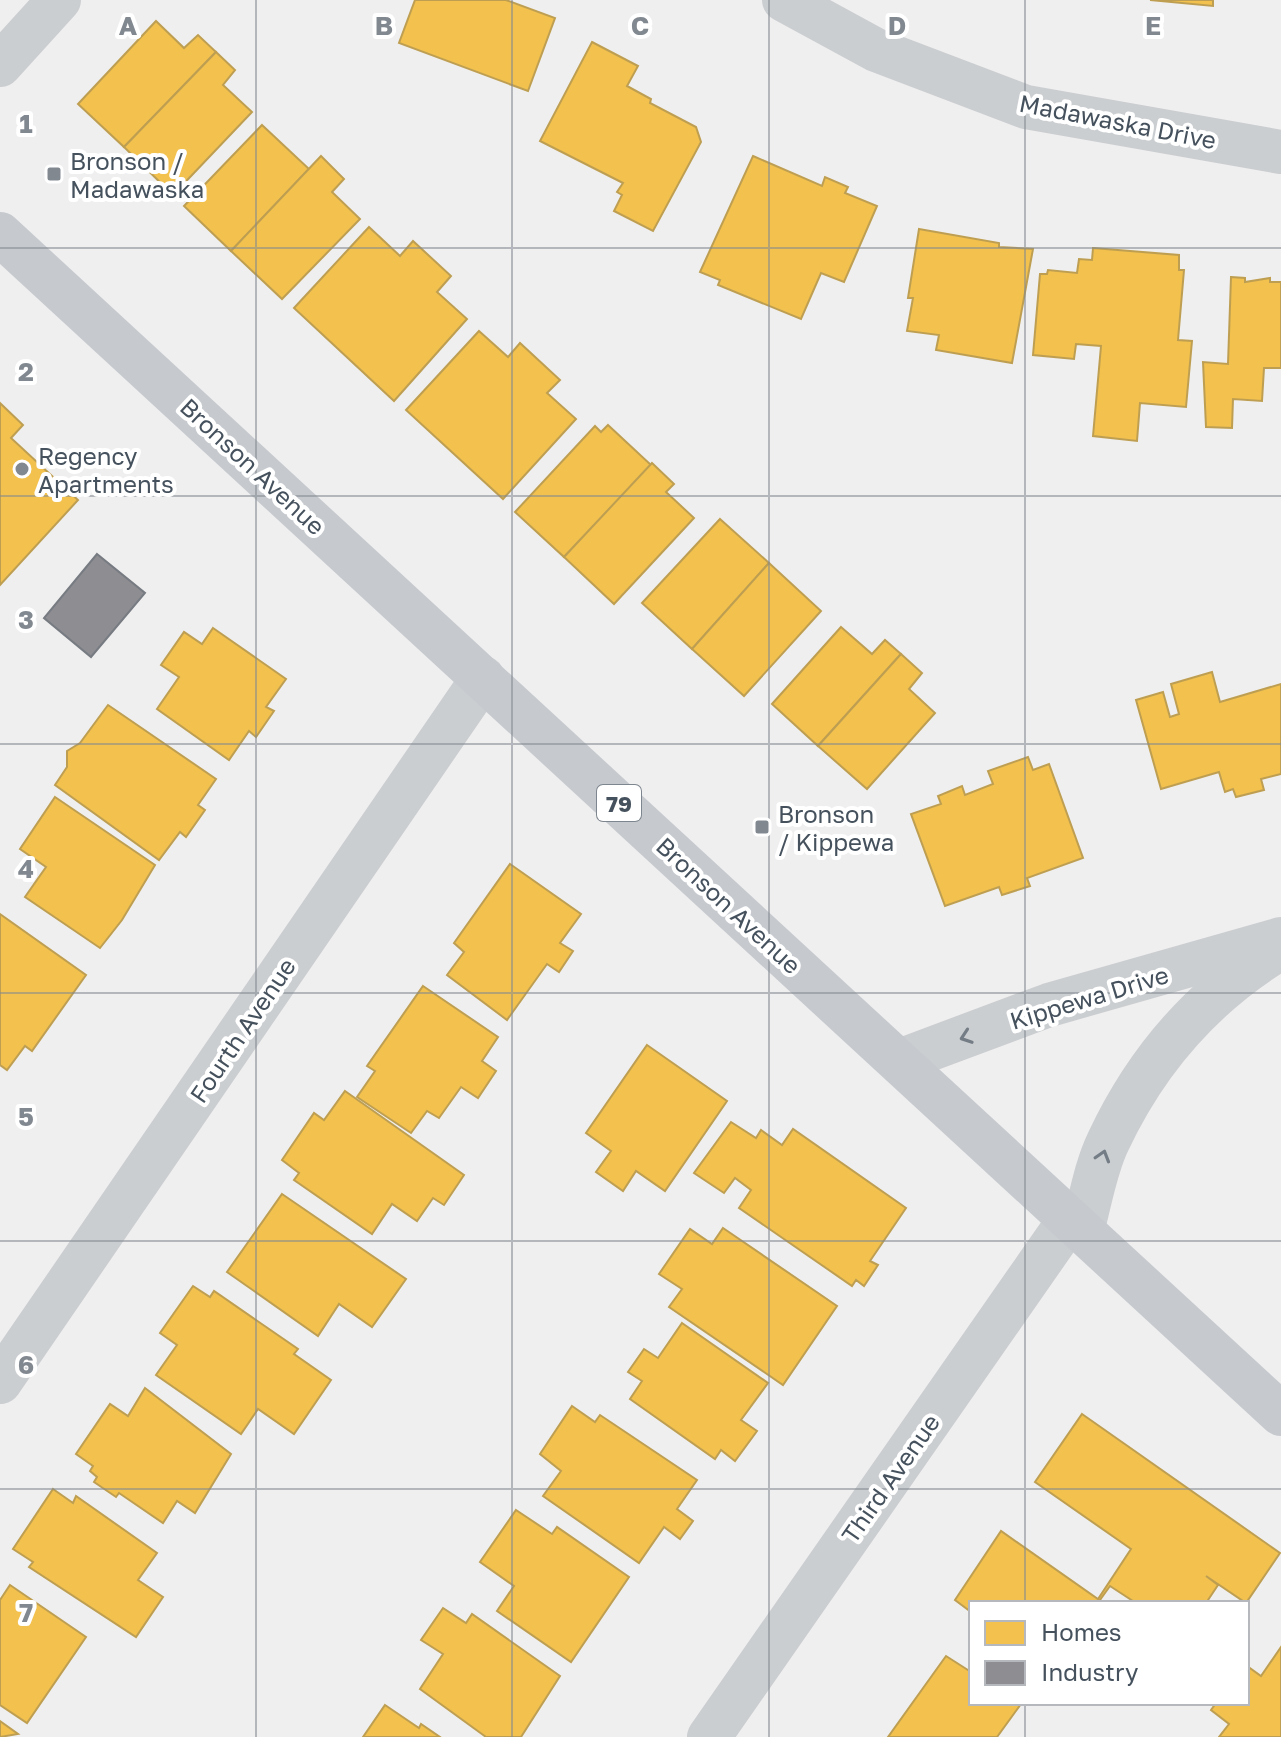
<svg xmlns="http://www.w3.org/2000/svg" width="1281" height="1737" font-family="'Golos Text',sans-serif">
<rect width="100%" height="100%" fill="#f0efef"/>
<g fill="#f2c14e" stroke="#be9f52" stroke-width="2">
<path d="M415 0H506L555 18 528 91 399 43Z"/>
<path d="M1150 0H1213V6Z"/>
<path d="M156 21 184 48 198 35 216 52 124 147 78 104Z"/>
<path d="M592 42 638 66 627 86 651 99 650 103 696 127 701 142 653 231 614 211 622 195 617 192 623 183 540 141Z"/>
<path d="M216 52 235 70 223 85 252 112 173 195 124 147Z"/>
<path d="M262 125 309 169 231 251 184 206Z"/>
<path d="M321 156 344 179 332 192 360 219 282 299 231 251Z"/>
<path d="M753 156 822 186 825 177 848 187 845 193 877 206 844 282 821 273 801 319 718 285 720 280 700 272Z"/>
<path d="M369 227 400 256 413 241 451 276 437 292 467 319 394 401 294 308Z"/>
<path d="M919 229 999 243V247L1033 249 1012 363 936 350 939 335 907 331 913 298H908Z"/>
<path d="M1093 248 1179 255V270H1184L1178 340 1192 341 1186 407 1140 403 1137 441 1093 436 1101 346 1076 344 1074 359 1033 355 1040 274H1047L1048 270 1077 273 1079 259 1092 260Z"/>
<path d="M1231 277 1245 278V282L1270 278V282H1281V368H1264L1262 401 1233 399 1232 428 1206 427 1203 362 1228 364Z"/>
<path d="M479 331 508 357 520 343 560 380 547 393 576 419 503 499 406 410Z"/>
<path d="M0 403 23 425 11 438 78 500 0 585Z"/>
<path d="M608 425 651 465 564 557 515 512 595 426 601 432Z"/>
<path d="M652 463 674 484 666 492 694 518 614 604 564 557Z"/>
<path d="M720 519 769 563 692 649 642 603Z"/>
<path d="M769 563 821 611 744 696 692 649Z"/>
<path d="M841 627 872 654 885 640 901 654 818 746 772 704Z"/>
<path d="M213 628 286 679 266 707 274 711 256 737 249 731 229 760 157 709 179 677 161 665 184 632 202 644Z"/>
<path d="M901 654 922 673 909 689 935 713 867 789 818 746Z"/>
<path d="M1212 672 1220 702 1281 684V774L1261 779 1264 790 1236 797 1233 789 1225 792 1219 772 1161 789 1136 700 1163 692 1170 717 1179 714 1171 684Z"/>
<path d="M108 705 216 779 198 805 205 810 186 837 180 832 159 860 55 785 67 767V751L80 743Z"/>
<path d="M1028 757 1033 770 1049 764 1083 858 1027 878 1030 886 1002 895 999 887 945 906 911 814 941 804 938 796 962 786 965 795 993 784 988 771Z"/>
<path d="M55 797 155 865 122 920 100 948 25 897 46 867 20 849Z"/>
<path d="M510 864 581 914 560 943 573 951 559 972 547 964 507 1020 447 975 464 952 454 943Z"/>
<path d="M0 914 86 975 32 1051 25 1046 7 1070 0 1065Z"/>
<path d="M423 986 498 1037 482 1061 496 1071 478 1098 461 1087 439 1118 427 1111 411 1133 357 1097 375 1071 367 1066Z"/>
<path d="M647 1045 727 1101 665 1191 636 1171 623 1191 596 1172 611 1151 586 1133Z"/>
<path d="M345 1091 464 1175 444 1205 433 1198 417 1221 392 1204 372 1234 294 1180 299 1173 282 1160 314 1113 324 1120Z"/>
<path d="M731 1122 756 1138 761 1130 782 1145 793 1129 906 1208 870 1261 878 1265 864 1286 856 1280 852 1286 739 1208 751 1190 735 1178 724 1193 694 1173Z"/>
<path d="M282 1194 406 1279 372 1327 339 1304 318 1336 227 1272Z"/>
<path d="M723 1228 837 1306 783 1385 669 1307 682 1289 659 1274 690 1229 712 1244Z"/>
<path d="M193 1286 210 1297 214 1291 298 1349 294 1354 331 1380 294 1434 258 1409 241 1434 156 1375 177 1345 160 1333Z"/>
<path d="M682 1323 768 1383 741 1420 757 1431 735 1461 721 1450 715 1459 630 1399 642 1381 628 1372 644 1349 658 1358Z"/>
<path d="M145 1388 231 1454 195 1513 177 1501 163 1523 119 1493 116 1497 94 1482 97 1477 90 1471 93 1466 76 1454 110 1404 128 1416Z"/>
<path d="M572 1406 595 1422 600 1415 697 1480 677 1509 693 1521 680 1539 664 1527 639 1563 543 1496 561 1471 540 1454Z"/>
<path d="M1082 1414 1280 1553 1246 1603 1206 1576 1218 1585 1206 1603H1136L1110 1586 1100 1600 1105 1603H971V1612L955 1600 1001 1531 1098 1599 1131 1549 1035 1482Z"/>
<path d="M53 1489 73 1503 76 1496 157 1553 138 1580 163 1597 136 1637 29 1567 33 1562 13 1549Z"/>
<path d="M516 1510 552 1534 557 1527 629 1577 571 1662 497 1611 514 1586 480 1562Z"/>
<path d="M10 1585 86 1637 27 1723 0 1705V1600Z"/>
<path d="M443 1608 466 1623 472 1614 560 1676 521 1737H486L420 1689 443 1654 421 1640Z"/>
<path d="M1281 1647V1737H1219L1229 1724 1211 1710 1216 1703H1247V1666L1261 1676Z"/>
<path d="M946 1656 971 1672V1703L1021 1704 997 1737H888Z"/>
<path d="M385 1705 419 1728 421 1724 440 1737H363Z"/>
<path d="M0 1721 18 1734 0 1737Z"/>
</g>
<path fill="#8d8d92" stroke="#777b82" stroke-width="2" d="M97 554 145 593 91 657 44 618Z"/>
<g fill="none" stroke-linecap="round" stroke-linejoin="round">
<g stroke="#cbced1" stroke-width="44">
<path d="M784 0 876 50 1026 107 1281 152"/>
<path d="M0 65 59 0"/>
<path d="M899 1061 1049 1005 1281 939"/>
<path d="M1082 1231C1090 1203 1095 1169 1108 1142 1144 1065 1199 1000 1271 954"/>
<path d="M0 1382 483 678"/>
<path d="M709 1737 1070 1219"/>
</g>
<path stroke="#c6cacf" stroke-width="44" d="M0 234 1281 1414"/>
</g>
<defs><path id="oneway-chevron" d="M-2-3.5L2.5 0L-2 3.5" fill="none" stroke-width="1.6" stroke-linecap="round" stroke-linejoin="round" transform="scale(2)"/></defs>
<g stroke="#747d86">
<use href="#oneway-chevron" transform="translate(966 1037) rotate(161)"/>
<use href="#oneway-chevron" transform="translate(1103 1156) rotate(-73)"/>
</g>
<path fill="none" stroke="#818890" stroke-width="2" stroke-opacity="0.55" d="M256 0V1737M512 0V1737M769 0V1737M1025 0V1603M0 248H1281M0 496H1281M0 744H1281M0 993H1281M0 1241H1281M0 1489H1281M1025 1703V1737"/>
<g fill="#818890" stroke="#fff" stroke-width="3">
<rect x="46" y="166" width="16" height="16" rx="4"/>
<circle cx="22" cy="469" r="8"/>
<rect x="754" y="819" width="16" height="16" rx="4"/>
</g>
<g text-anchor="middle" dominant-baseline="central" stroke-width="8" stroke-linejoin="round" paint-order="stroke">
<rect fill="#fff" stroke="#7d858e" stroke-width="2" x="597" y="785" width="44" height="36" rx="6"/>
<g font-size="22" font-weight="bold" fill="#45515d">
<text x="619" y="803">79</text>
</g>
<g font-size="24" fill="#45515d" stroke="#fff">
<text transform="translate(1118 121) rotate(11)">Madawaska Drive</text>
<text transform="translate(253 466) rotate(43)">Bronson Avenue</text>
<text transform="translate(729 905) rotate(43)">Bronson Avenue</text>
<text transform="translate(1089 997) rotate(-17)">Kippewa Drive</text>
<text transform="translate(242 1030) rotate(-56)">Fourth Avenue</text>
<text transform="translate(890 1478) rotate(-55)">Third Avenue</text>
</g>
<g font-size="24" fill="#45515d" stroke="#fff" text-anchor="start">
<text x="70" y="160">Bronson /<tspan x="70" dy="28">Madawaska</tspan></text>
<text x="38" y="455">Regency<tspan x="38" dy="28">Apartments</tspan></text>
<text x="778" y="813">Bronson<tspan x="778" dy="28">/ Kippewa</tspan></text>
</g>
</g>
<g font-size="26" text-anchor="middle" font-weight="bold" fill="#818890" stroke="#fff" stroke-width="8" stroke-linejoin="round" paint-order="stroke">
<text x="128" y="35">A</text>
<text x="384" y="35">B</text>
<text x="640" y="35">C</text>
<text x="897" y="35">D</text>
<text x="1153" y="35">E</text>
<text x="26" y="133">1</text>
<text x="26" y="381">2</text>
<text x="26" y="629">3</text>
<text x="26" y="878">4</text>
<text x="26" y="1126">5</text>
<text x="26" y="1374">6</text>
<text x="26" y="1622">7</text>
</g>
<rect x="969" y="1601" width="280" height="104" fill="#ffffff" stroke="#b5b9be" stroke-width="2"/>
<rect x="985" y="1621" width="40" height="24" fill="#f2c14e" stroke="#b5b9be" stroke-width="2"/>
<text x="1041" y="1641" font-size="24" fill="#45515d">Homes</text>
<rect x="985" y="1661" width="40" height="24" fill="#8d8d92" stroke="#b5b9be" stroke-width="2"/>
<text x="1041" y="1681" font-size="24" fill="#45515d">Industry</text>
</svg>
